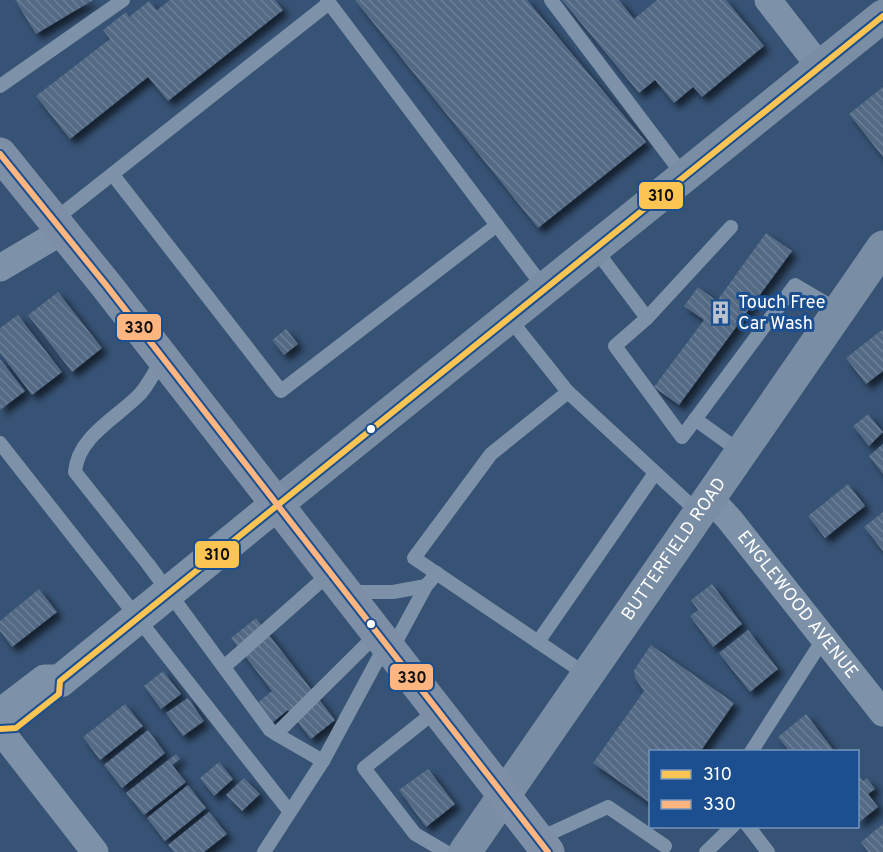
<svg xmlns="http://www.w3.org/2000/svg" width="883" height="852" font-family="Overpass,sans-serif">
<defs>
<pattern id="building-back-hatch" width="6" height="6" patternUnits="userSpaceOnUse" patternTransform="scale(1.5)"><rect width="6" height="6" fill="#526984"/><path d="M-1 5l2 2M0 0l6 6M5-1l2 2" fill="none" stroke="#6c8096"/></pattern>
<filter id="shadow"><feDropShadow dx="5.5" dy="5.5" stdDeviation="3" flood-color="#0009"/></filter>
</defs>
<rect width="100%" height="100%" fill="#365274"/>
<g fill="url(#building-back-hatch)" filter="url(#shadow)">
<path d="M15 0H93L36 34Z"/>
<path d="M170 0H275L283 10 168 101 148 77 70 139 36 96 110 39 103 30 126 12 129 17 149 1 157 10Z"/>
<path d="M355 0H527L646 142 538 228Z"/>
<path d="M562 0H619L634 19 657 0H726L764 46 702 97 693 87 674 103 655 80 639 93Z"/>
<path d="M883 87V157L849 114Z"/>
<path d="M766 233 792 251 679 405 654 387 704 320 684 306 698 287 717 301Z"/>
<path d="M58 292 102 348 72 372 28 315Z"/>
<path d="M18 315 62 372 32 395 0 353V328Z"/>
<path d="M286 329 298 344 284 355 272 340Z"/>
<path d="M883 329V371L866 384 846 358Z"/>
<path d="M0 359 25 391 0 410Z"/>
<path d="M868 414 883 432 869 446 853 426Z"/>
<path d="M883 444V474L869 456Z"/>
<path d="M848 484 865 506 825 538 808 516Z"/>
<path d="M883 512V551L864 527Z"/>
<path d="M712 584 742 624 713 647 690 616 698 610 691 600Z"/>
<path d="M39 589 57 612 12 647 0 631V621Z"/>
<path d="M256 618 335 720 311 739 288 710 272 723 256 704 272 691 231 638Z"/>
<path d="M748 630 778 669 750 692 719 653Z"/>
<path d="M651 645 734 703 700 752H650V803L593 763 644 691 635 678 634 670Z"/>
<path d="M163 671 181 694 161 709 144 686Z"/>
<path d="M188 698 204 721 183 736 166 713Z"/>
<path d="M125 704 143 726 100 760 83 737Z"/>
<path d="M806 714 835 752H790L778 737Z"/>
<path d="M148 730 165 753 122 788 104 765Z"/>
<path d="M176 754 180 759 172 765 186 782 144 815 126 793Z"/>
<path d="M219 762 233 779 214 796 200 778Z"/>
<path d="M428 769 455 804 426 827 399 790Z"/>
<path d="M858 775 863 781 867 778 875 789 868 794 878 807 858 823Z"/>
<path d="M244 778 260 794 242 811 226 795Z"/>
<path d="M188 785 206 808 165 841 147 818Z"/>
<path d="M209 812 227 834 204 852H174L168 845Z"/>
<path d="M883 824V852H868L861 842Z"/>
</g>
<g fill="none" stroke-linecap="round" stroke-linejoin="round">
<g stroke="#7d92a8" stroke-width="14">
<path d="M327 0 545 289"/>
<path d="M551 0 684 176"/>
<path d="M0 86 123 0"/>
<path d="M113 175 281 391 497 225"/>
<path d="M53 221 329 3"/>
<path d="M595 249 647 318 615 346 682 437 795 285 839 311"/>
<path d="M509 318 568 392 491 454 414 558 587 675"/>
<path d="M647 318 731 227"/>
<path d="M163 358C156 369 149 384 140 394 117 418 78 436 75 472L148 564 270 730 276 734 378 633"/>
<path d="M568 392 699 513"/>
<path d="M695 419 742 453"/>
<path d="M0 443 290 812"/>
<path d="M348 592H393L426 586"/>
<path d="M538 642 655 473"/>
<path d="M392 649 426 586 437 573"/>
<path d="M224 667 330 573"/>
<path d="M437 710 364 768 415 834 446 852"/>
<path d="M276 734 323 761"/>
<path d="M751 752 824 638"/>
<path d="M748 826 768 852"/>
<path d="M538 839 608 807 665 846"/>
<path d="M264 852 323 761 385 646"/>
<path d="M706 852 733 826"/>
</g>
<g stroke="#7d92a8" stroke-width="27">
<path d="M768 0 820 67"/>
<path d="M0 268 61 232"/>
<path id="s1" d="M710 498 730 520 883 713"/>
<path d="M0 730 95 852"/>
</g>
<path stroke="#7d92a8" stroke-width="33" d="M0 726 2 714 45 681H60L277 504"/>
<g stroke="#798da4" stroke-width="33">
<path d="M277 504 883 16"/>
<path id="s2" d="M465 852 883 247"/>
</g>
<path stroke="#7d8ea7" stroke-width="33" d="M0 154 106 285 548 852"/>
<defs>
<path id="bus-1" d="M0 729 16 728 59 694 60 681 883 16"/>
<path id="bus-2" d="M0 154 106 285 548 852"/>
</defs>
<use href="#bus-1" stroke="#1b4f8f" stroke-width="10"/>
<use href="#bus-2" stroke="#1b4f8f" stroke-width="10"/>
<use href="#bus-1" stroke="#fcc553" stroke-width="6"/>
<use href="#bus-2" stroke="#ffb580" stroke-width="6"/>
</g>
<defs>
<symbol id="building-bare" viewBox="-9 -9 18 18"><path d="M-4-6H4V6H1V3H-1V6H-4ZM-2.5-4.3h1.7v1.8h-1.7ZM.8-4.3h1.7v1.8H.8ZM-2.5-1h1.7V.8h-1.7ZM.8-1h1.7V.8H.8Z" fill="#b9c2ce" stroke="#1b4f8f" stroke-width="2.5" paint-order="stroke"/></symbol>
</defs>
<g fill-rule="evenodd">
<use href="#building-bare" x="704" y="296" width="33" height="33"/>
</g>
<g fill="#fff" stroke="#1b4f8f" stroke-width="2">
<circle cx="371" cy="429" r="5"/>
<circle cx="371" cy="624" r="5"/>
</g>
<g text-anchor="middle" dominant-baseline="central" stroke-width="6" stroke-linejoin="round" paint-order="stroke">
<g font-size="18" fill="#fff" stroke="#1b4f8f" text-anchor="start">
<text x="738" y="303">Touch Free<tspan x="738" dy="21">Car Wash</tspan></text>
</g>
<g font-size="18" fill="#fff" stroke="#1b4f8f">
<text stroke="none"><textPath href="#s2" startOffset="368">BUTTERFIELD ROAD</textPath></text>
<text stroke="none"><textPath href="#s1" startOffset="138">ENGLEWOOD AVENUE</textPath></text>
</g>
</g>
<g stroke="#1b4f8f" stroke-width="2">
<rect x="638" y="181" width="46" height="29" rx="6" fill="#fcc553"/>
<rect x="116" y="313" width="46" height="28" rx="6" fill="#ffb580"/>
<rect x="194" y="540" width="46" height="29" rx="6" fill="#fcc553"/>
<rect x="389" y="663" width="45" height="28" rx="6" fill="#ffb580"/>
</g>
<g font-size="16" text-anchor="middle" font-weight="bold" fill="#111">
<text x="661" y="201">310</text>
<text x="139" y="333">330</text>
<text x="217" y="560">310</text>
<text x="412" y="683">330</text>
</g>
<rect x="649" y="750" width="210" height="78" fill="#1b4f8f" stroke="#7695bc" stroke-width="1.5"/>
<rect x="661" y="770" width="30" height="9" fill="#fcc553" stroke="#7695bc" stroke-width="1.5"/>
<text x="703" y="780" font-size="18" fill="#ffffff">310</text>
<rect x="661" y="800" width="30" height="9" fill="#ffb580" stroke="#7695bc" stroke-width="1.5"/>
<text x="703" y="810" font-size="18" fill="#ffffff">330</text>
</svg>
